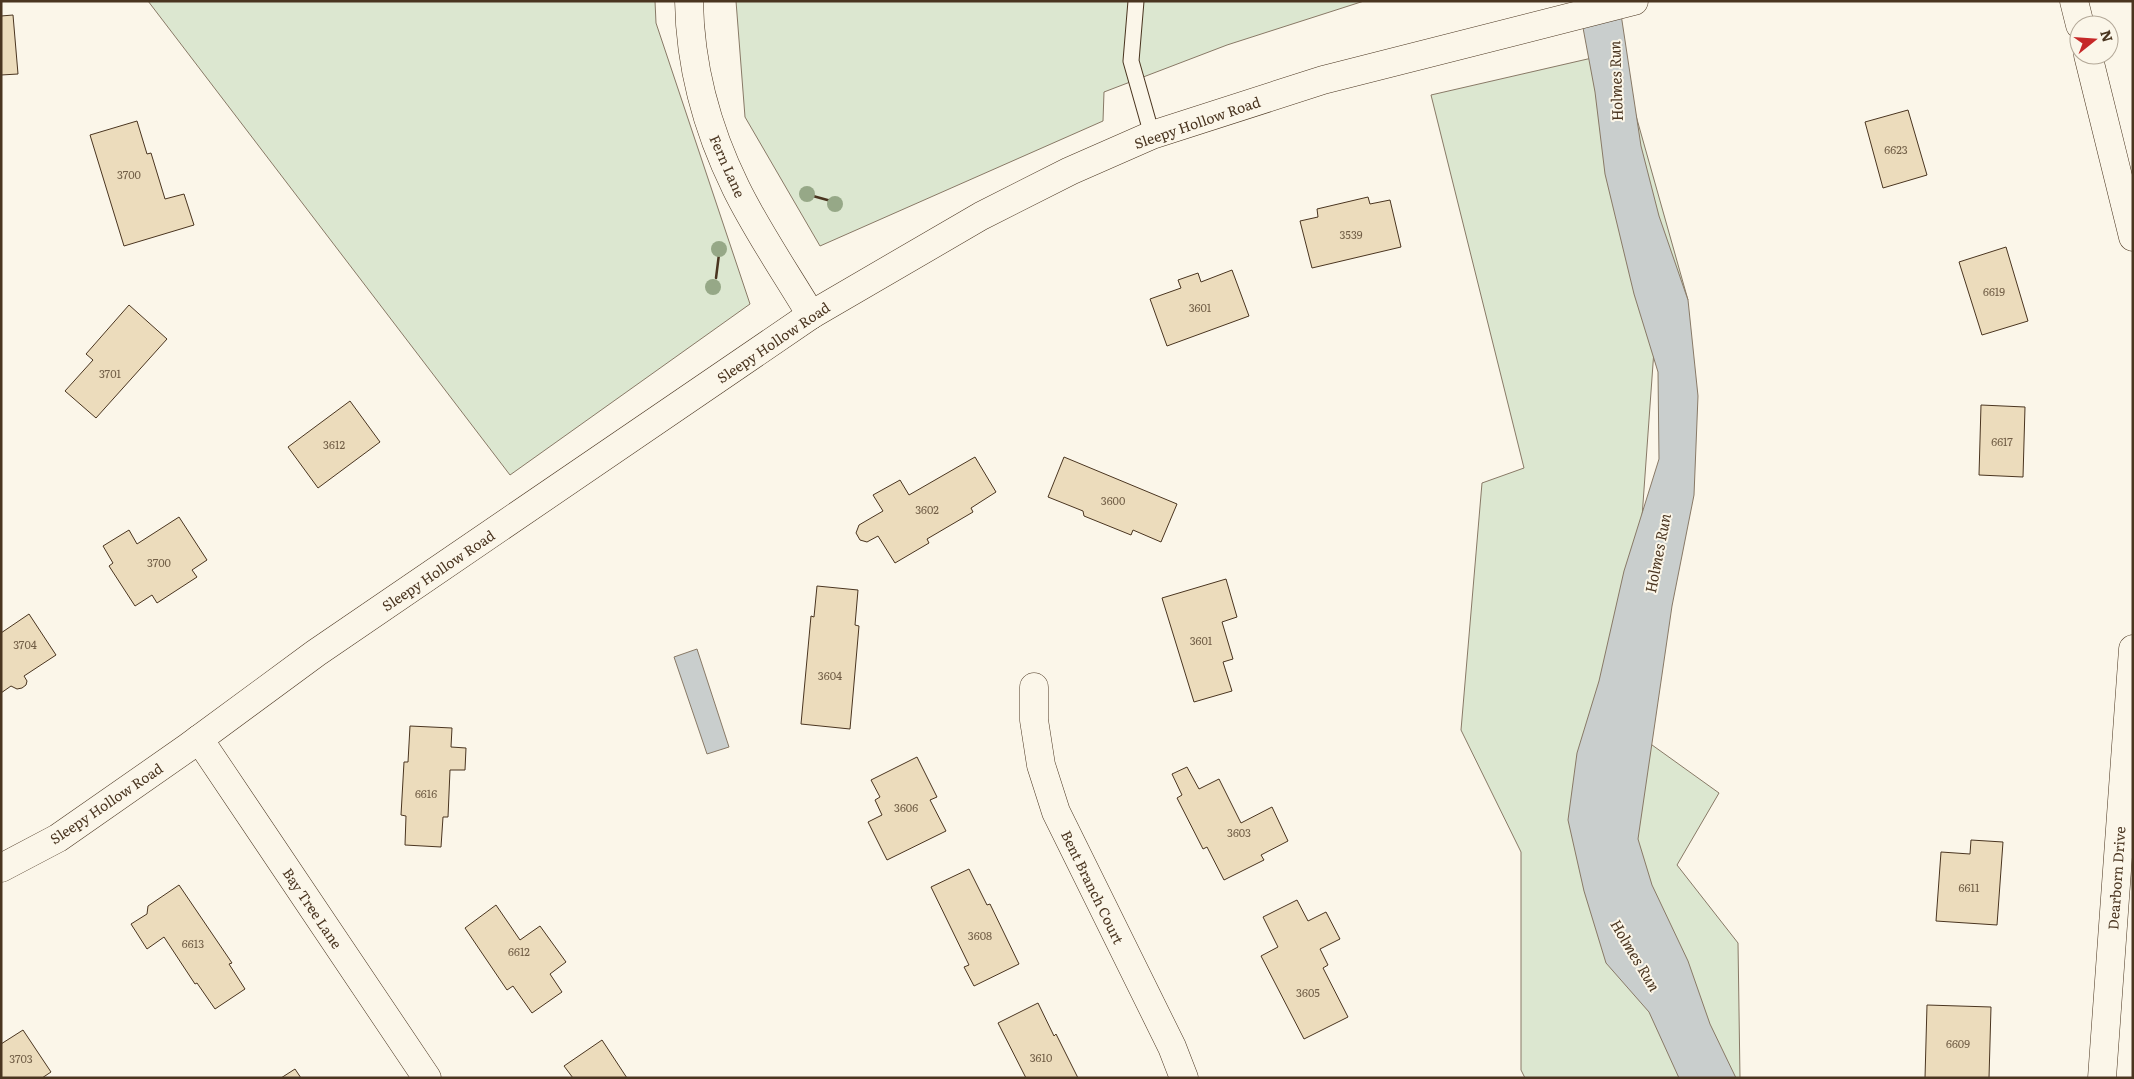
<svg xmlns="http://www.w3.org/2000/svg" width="2134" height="1079" font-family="Literata,serif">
<rect width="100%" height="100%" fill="#fbf6e9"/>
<g fill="#dce7d0" stroke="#887966">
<path d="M148 1H655L656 23 750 304 510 475Z"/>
<path d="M736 1H1364L1227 45 1104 92 1103 121 820 246 745 117Z"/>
<path d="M1618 52 1688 300 1657 308 1627 727 1719 793 1677 865 1738 943 1740 1078H1525L1521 1070V852L1461 730 1482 483 1524 468 1431 95Z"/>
</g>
<g fill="#c9cecd" stroke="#887966">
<path d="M1578 1H1619L1641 146 1659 216 1688 300 1698 396 1694 495 1672 606 1638 839 1652 885 1688 961 1710 1024 1736 1078H1679L1649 1012 1606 963 1584 891 1568 820 1577 753 1599 681 1624 571 1659 459 1658 372 1634 294 1605 174 1595 92Z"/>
<path d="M697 649 729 747 707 754 674 657Z"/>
</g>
<g fill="#ecdcbc" stroke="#4a3520">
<path d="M13 15 18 74 1 75V16Z"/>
<path d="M1908 110 1927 175 1883 188 1865 122Z"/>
<path d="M137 121 147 154 151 153 165 199 184 194 194 225 124 246 90 135Z"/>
<path d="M1368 197 1370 204 1390 200 1401 247 1312 268 1300 221 1318 217 1317 209Z"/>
<path d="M2006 247 2028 321 1982 335 1959 262Z"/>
<path d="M1232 270 1249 316 1167 346 1150 299 1181 288 1178 280 1198 273 1201 282Z"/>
<path d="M129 305 167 339 96 418 65 391 93 360 86 354Z"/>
<path d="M350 401 380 442 318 488 288 447Z"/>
<path d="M1981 405 2025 407 2023 477 1979 475Z"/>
<path d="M975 457 996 492 971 508 973 512 927 539 929 543 895 563 878 536 867 542 860 540 856 533 859 525 883 511 873 495 900 480 909 495Z"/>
<path d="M1064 457 1177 504 1161 542 1133 530 1131 535 1084 516 1083 511 1048 497Z"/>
<path d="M179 517 207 560 192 570 197 577 157 603 152 595 135 606 109 566 113 563 103 546 129 530 137 544Z"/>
<path d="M1226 579 1237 617 1222 622 1233 659 1223 662 1232 691 1194 702 1162 598Z"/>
<path d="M817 586 858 590 855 625 859 626 850 729 801 724 811 616 814 617Z"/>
<path d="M29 614 56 655 24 676 27 681 26 685 22 688 17 689 11 686 1 693V633Z"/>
<path d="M410 726 452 728 451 747 466 748 465 770H450L448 817H443L441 847 405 845 406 816 401 815 404 762H408Z"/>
<path d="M917 757 937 797 930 800 946 831 887 860 868 822 882 815 875 800 880 797 871 780Z"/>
<path d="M1187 767 1199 789 1219 779 1241 823 1272 807 1288 841 1261 855 1264 860 1224 880 1207 847 1203 849 1177 798 1182 795 1172 774Z"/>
<path d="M1971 840 2003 842 1997 925 1936 921 1941 852 1970 854Z"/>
<path d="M969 869 987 905 990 904 1019 964 974 986 964 967 969 965 931 887Z"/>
<path d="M179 885 232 963 229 964 245 989 215 1009 197 983 195 984 164 937 147 949 131 924 147 914 148 906Z"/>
<path d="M1297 900 1308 921 1326 912 1340 939 1320 949 1328 965 1323 968 1348 1017 1304 1039 1261 956 1278 947 1263 917Z"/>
<path d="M496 905 520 940 540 926 566 962 550 974 562 992 532 1013 513 986 507 990 465 928Z"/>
<path d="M1038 1003 1054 1036 1056 1034 1078 1078H1026L998 1023Z"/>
<path d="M1927 1005 1991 1007 1989 1078H1925Z"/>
<path d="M23 1030 51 1072 42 1078H1V1044Z"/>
<path d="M602 1040 627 1078H573L564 1066Z"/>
<path d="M295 1069 301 1078H281Z"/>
</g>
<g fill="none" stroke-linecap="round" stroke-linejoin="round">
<defs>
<path id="service" d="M1136 1 1131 61 1152 135"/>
<g id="minor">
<path d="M689 1C690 66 707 129 736 188 757 231 786 273 811 315"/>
<path d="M2074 1 2080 25"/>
<path d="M2088 55 2133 237"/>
<path d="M1034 687V720L1041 765 1056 812 1172 1047 1184 1078"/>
<path d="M199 739 427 1078"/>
<path d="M2102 1078 2133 649"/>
</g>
<path id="secondary" d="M1 868 58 838 187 748 316 653 811 315 981 216 1070 171 1152 135 1323 80 1634 1"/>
</defs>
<use href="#service" stroke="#4a3520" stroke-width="17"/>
<use href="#minor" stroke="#4a3520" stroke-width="29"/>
<use href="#secondary" stroke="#4a3520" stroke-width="29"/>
<use href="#service" stroke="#fbf6e9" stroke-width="15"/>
<use href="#minor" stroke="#fbf6e9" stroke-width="28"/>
<use href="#secondary" stroke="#fbf6e9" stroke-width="28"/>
<g stroke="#4a3520" stroke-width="2.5">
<path d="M813 196 831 201"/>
<path d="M716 278 719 254"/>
</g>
</g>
<g fill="#96a887">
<circle cx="807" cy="194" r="8"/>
<circle cx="835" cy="204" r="8"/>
<circle cx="719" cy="249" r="8"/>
<circle cx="713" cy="287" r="8"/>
</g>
<g text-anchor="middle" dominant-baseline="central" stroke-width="4" stroke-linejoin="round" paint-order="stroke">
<g font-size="11" fill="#725f47">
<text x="1896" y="149">6623</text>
<text x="129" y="174">3700</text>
<text x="1351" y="234">3539</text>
<text x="1994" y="291">6619</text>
<text x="1200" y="307">3601</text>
<text x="110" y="373">3701</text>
<text x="2002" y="441">6617</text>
<text x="334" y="444">3612</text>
<text x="1113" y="500">3600</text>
<text x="927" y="509">3602</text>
<text x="159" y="562">3700</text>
<text x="1201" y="640">3601</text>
<text x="25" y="644">3704</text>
<text x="830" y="675">3604</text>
<text x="426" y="793">6616</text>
<text x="906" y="807">3606</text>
<text x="1239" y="832">3603</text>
<text x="1969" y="887">6611</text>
<text x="980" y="935">3608</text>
<text x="193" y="943">6613</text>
<text x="519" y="951">6612</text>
<text x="1308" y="992">3605</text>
<text x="1958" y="1043">6609</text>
<text x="1041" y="1057">3610</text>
<text x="21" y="1058">3703</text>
</g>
<g font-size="14" fill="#4a3520" stroke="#fbf6e9">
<text transform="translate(1197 122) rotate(-19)">Sleepy Hollow Road</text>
<text transform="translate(728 166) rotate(66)">Fern Lane</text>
<text transform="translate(773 342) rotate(-34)">Sleepy Hollow Road</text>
<text transform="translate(438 570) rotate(-34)">Sleepy Hollow Road</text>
<text transform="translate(106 803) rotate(-34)">Sleepy Hollow Road</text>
<text transform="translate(2116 878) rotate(-86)">Dearborn Drive</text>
<text transform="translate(1093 887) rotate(64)">Bent Branch Court</text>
<text transform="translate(313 908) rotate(56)">Bay Tree Lane</text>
</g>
<g font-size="15" font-style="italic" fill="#4a3520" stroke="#fbf6e9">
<text transform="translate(1615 81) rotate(-92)">Holmes Run</text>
<text transform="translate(1657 553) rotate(-79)">Holmes Run</text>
<text transform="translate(1636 955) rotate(59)">Holmes Run</text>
</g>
</g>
<rect width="2134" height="1079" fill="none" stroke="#4a3520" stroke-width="5"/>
<g transform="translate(2094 40) rotate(73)"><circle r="24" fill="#fbf6e9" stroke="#b4a999"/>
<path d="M0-4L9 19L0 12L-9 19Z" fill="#c62828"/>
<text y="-8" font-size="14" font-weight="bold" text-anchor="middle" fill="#4a3520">N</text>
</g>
</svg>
